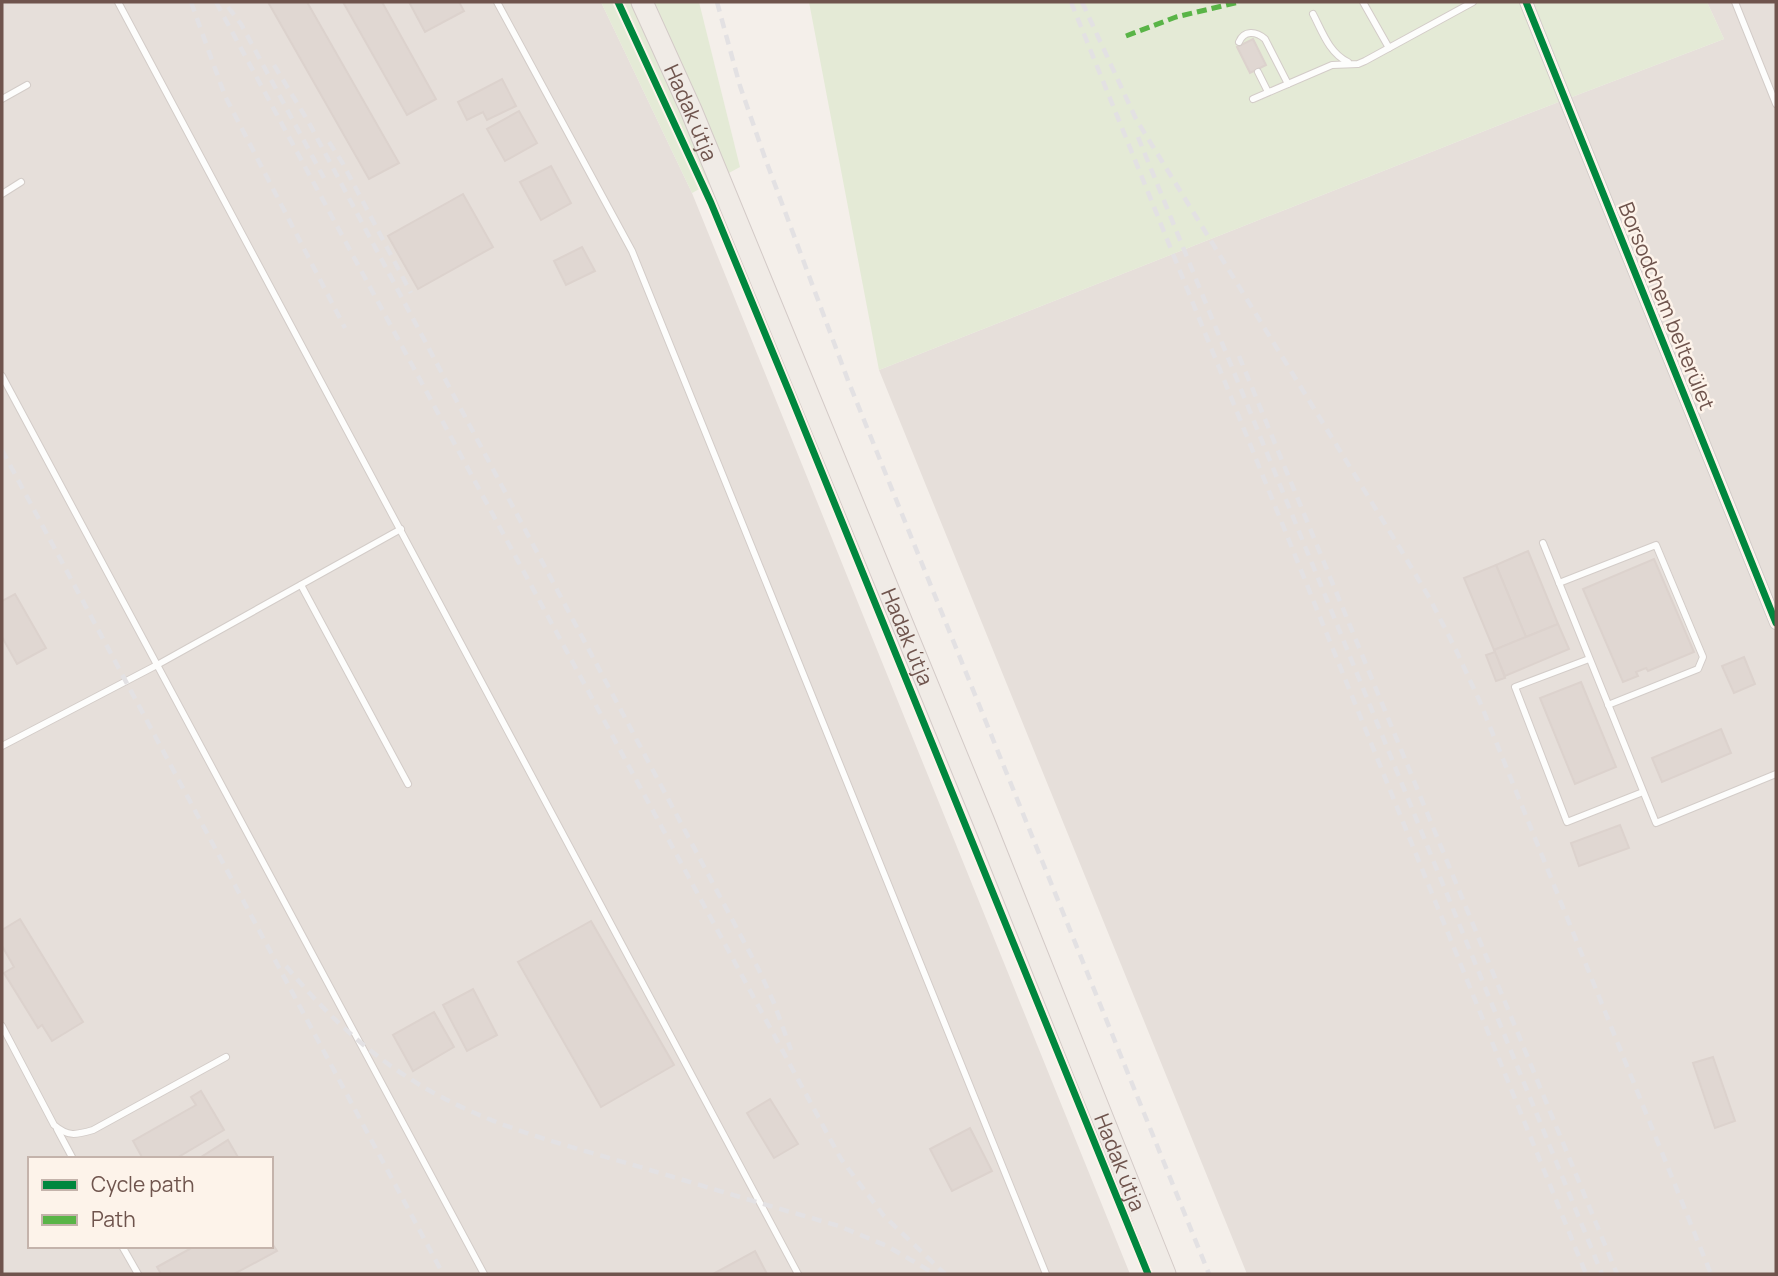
<svg xmlns="http://www.w3.org/2000/svg" width="1778" height="1276" font-family="Manrope,sans-serif">
<rect width="100%" height="100%" fill="#f4efea"/>
<g fill="#e6dfda" fill-rule="evenodd">
<path d="M2 2H601L692 193 1130 1274H2ZM30 1159H271V1246H30Z"/>
<path d="M1707 2H1776V1274H1247L879 370 1530 113 1724 39Z"/>
</g>
<g fill="#e4ead6">
<path d="M601 2H699L740 167 692 193Z"/>
<path d="M809 2H1707L1724 39 1530 113 879 370Z"/>
</g>
<g fill="#e0d7d2" stroke="#dcd2cd" stroke-width="2">
<path d="M268 2H307L399 163 369 179Z"/>
<path d="M343 2H382L436 99 407 115Z"/>
<path d="M409 2H459L464 11 425 32Z"/>
<path d="M1253 39 1266 65 1250 73 1237 47Z"/>
<path d="M502 79 516 106 487 120 483 112 467 120 458 102Z"/>
<path d="M519 111 537 143 505 161 487 129Z"/>
<path d="M551 166 571 203 541 220 520 182Z"/>
<path d="M463 194 493 247 418 289 388 236Z"/>
<path d="M582 247 595 271 566 285 554 261Z"/>
<path d="M1528 551 1558 624 1526 637 1496 565Z"/>
<path d="M1654 559 1694 652 1648 671 1646 668 1636 672 1638 676 1623 682 1583 589Z"/>
<path d="M1496 565 1526 637 1494 650 1464 578Z"/>
<path d="M15 594 46 648 17 664 2 637V601Z"/>
<path d="M1558 624 1569 649 1505 676 1494 650Z"/>
<path d="M1495 652 1505 678 1496 681 1486 655Z"/>
<path d="M1744 657 1755 684 1734 693 1722 666Z"/>
<path d="M1581 682 1616 767 1575 784 1540 698Z"/>
<path d="M1721 729 1731 753 1662 782 1652 758Z"/>
<path d="M1620 825 1629 848 1579 866 1571 843Z"/>
<path d="M20 919 83 1022 52 1041 42 1025 38 1028 4 973 14 967 2 946V930Z"/>
<path d="M591 921 674 1065 601 1107 518 962Z"/>
<path d="M473 989 497 1035 467 1051 443 1005Z"/>
<path d="M434 1012 454 1047 413 1071 393 1035Z"/>
<path d="M1713 1057 1735 1121 1715 1128 1693 1063Z"/>
<path d="M201 1091 224 1130 175 1159H143L133 1141 196 1105 191 1097Z"/>
<path d="M770 1099 798 1144 774 1158 747 1113Z"/>
<path d="M970 1128 992 1171 952 1191 930 1149Z"/>
<path d="M228 1140 239 1159H198Z"/>
<path d="M271 1242 277 1251 234 1274H161L157 1267 195 1246H271Z"/>
<path d="M755 1251 767 1274H713Z"/>
</g>
<g fill="none" stroke-linecap="round" stroke-linejoin="round">
<defs>
<g id="lane">
<path d="M118 2 798 1274"/>
<path d="M497 2 632 251 1046 1274"/>
<path d="M1363 2 1389 48"/>
<path d="M1735 2 1776 104"/>
<path d="M1313 14C1322 31 1329 53 1348 62"/>
<path d="M1239 42C1244 30 1256 31 1265 39L1288 84"/>
<path d="M1258 72 1268 92"/>
<path d="M2 99 27 85"/>
<path d="M1253 99 1332 65 1358 64 1365 61 1473 2"/>
<path d="M2 194 21 182"/>
<path d="M2 376 484 1274"/>
<path d="M1543 543 1656 823 1776 774"/>
<path d="M1559 583 1656 545 1703 657 1698 669 1608 705"/>
<path d="M301 585 408 784"/>
<path d="M1589 659 1515 687 1567 822 1643 792"/>
<path d="M2 746 157 665 401 529"/>
<path d="M2 1026 54 1125C68 1137 76 1135 93 1130L226 1057"/>
<path d="M57 1129 73 1159"/>
<path d="M122 1246 138 1274"/>
</g>
<path id="street" d="M1526 2 1776 623"/>
<g id="primary">
<path id="s1" d="M642 2 691 110 984 822 1165 1274"/>
</g>
</defs>
<use href="#lane" stroke="#d3ccc8" stroke-width="8"/>
<use href="#street" stroke="#d3ccc8" stroke-width="14"/>
<use href="#primary" stroke="#d3cac7" stroke-width="23"/>
<use href="#lane" stroke="#fdfdfc" stroke-width="6"/>
<use href="#street" stroke="#fdfdfc" stroke-width="12"/>
<use href="#primary" stroke="#f0ebe6" stroke-width="21"/>
<g stroke="#e3e1e3" stroke-width="4.5" stroke-dasharray="10 7" stroke-linecap="butt">
<path d="M191 2 225 96 345 328"/>
<path d="M216 2 841 1159 884 1216 945 1274"/>
<path d="M717 2 740 86 765 158 849 383 1209 1274"/>
<path d="M1071 2 1586 1274"/>
<path d="M1082 2 1136 119 1401 550 1430 599 1456 650 1480 702 1711 1274"/>
<path d="M228 7 241 24 324 178"/>
<path d="M274 65 308 121 759 970 774 1003 791 1050"/>
<path d="M1138 137 1602 1274"/>
<path d="M329 142 342 162 411 293"/>
<path d="M1239 356 1617 1274"/>
<path d="M2 450 443 1274"/>
<path d="M286 966C337 1028 394 1077 468 1110 520 1134 576 1148 630 1164 700 1185 769 1206 839 1226L887 1246 935 1274"/>
</g>
<path stroke="#59b447" stroke-width="5" stroke-dasharray="10 5" stroke-linecap="butt" d="M1126 36 1176 17 1239 2"/>
<defs>
<g id="cycleway">
<path d="M618 2 711 203 790 394 1148 1274"/>
<path d="M1526 2 1776 623"/>
</g>
</defs>
<use href="#cycleway" stroke="#fdf3ea" stroke-width="11"/>
<use href="#cycleway" stroke="#00873e" stroke-width="7"/>
</g>
<g text-anchor="middle" dominant-baseline="central" stroke-width="5" stroke-linejoin="round" paint-order="stroke">
<g font-size="21" fill="#6f544d" stroke="#fdf3ea">
<text stroke="none"><textPath href="#s1" startOffset="121">Hadak útja</textPath></text>
<text transform="translate(1667 306) rotate(68)">Borsodchem belterület</text>
<text stroke="none"><textPath href="#s1" startOffset="688">Hadak útja</textPath></text>
<text stroke="none"><textPath href="#s1" startOffset="1255">Hadak útja</textPath></text>
</g>
</g>
<rect width="1778" height="1276" fill="none" stroke="#6f544d" stroke-width="7"/>
<rect x="28" y="1157" width="245" height="91" fill="#fdf3ea" stroke="#c4b3ab" stroke-width="2"/>
<rect x="42" y="1180" width="35" height="10" fill="#00873e" stroke="#c4b3ab" stroke-width="2"/>
<text x="91" y="1192" font-size="21" fill="#6f544d">Cycle path</text>
<rect x="42" y="1215" width="35" height="10" fill="#59b447" stroke="#c4b3ab" stroke-width="2"/>
<text x="91" y="1227" font-size="21" fill="#6f544d">Path</text>
</svg>
